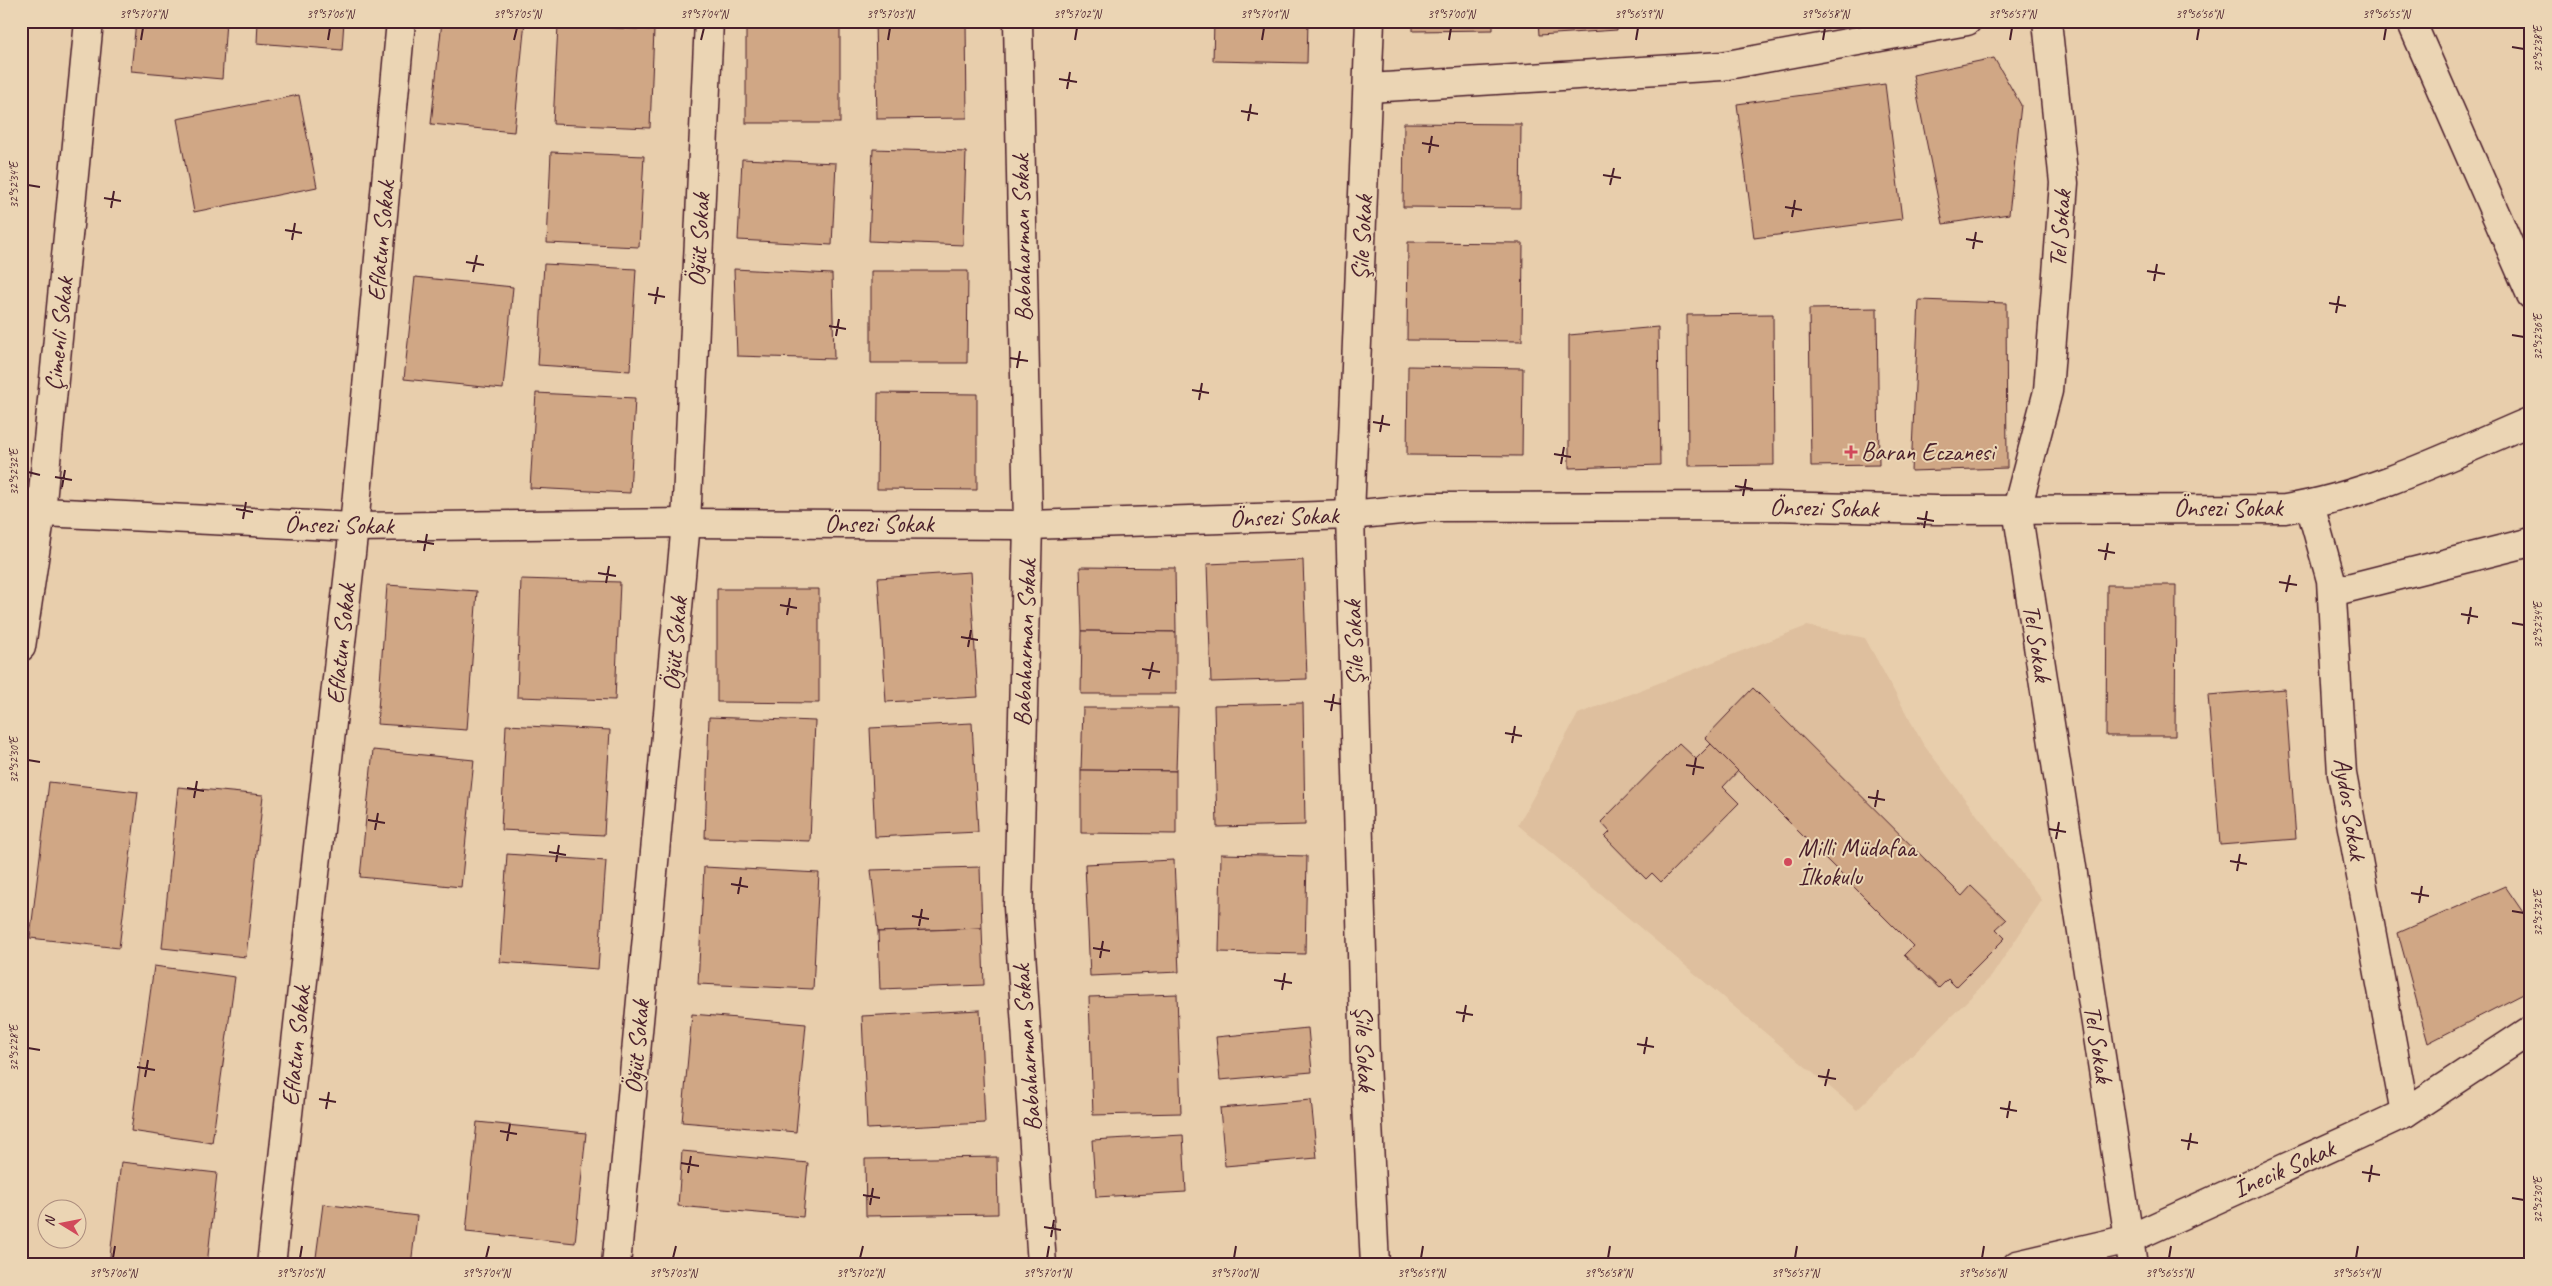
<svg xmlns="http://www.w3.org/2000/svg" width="2552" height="1286" font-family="Caveat,sans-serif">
<rect width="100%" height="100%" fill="#e8ceac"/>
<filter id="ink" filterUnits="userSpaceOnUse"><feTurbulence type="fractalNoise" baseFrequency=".02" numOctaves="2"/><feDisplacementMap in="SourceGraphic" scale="10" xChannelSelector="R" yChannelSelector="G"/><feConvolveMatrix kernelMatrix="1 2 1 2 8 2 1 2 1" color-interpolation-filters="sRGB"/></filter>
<g filter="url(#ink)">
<path fill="#debf9e" d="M1807 626 1865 638 1923 744 2042 900 1991 977 1857 1110 1518 825 1578 714Z"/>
<g fill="#d0a785" stroke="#4a1f2b">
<path d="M136 21H226L222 79 131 71Z"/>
<path d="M258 21H344L342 50 257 43Z"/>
<path d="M442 21H525L514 132 431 124Z"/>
<rect x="746" y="21" width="94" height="102"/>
<path d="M875 21H966L967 118 877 119Z"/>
<path d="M1214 21H1308L1307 63 1213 61Z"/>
<path d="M1413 21H1493V30L1413 31Z"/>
<path d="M1538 21H1617V30L1539 35Z"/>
<path d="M558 25 654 30 650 128 553 124Z"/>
<path d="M1994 58 2021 105 2009 214 1943 224 1913 75Z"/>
<path d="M1885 84 1902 219 1754 238 1737 104Z"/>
<path d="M299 95 317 187 194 212 177 119Z"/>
<path d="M1404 123 1521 124 1520 208 1403 207Z"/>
<path d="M873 149 966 152 963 245 869 241Z"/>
<path d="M551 152 644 156 639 247 547 243Z"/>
<path d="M742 159 836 163 832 245 738 240Z"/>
<path d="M1408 242 1523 243 1522 341 1407 340Z"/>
<path d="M544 264 636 269 630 371 538 365Z"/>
<path d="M734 269 832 274 834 359 737 356Z"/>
<path d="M871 271H968L967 363H871Z"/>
<path d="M415 277 513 287 503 389 404 379Z"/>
<path d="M1919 300 2006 303 2007 468 1911 471Z"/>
<path d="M1877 308 1879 465 1811 466 1809 309Z"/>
<path d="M1773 314 1774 465 1688 466 1687 315Z"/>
<path d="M1658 327 1660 465 1569 468V335Z"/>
<path d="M1408 366 1523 368 1522 456 1407 455Z"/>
<path d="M536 393 635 398 630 493 530 488Z"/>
<path d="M878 393 977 394V490L877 489Z"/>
<path d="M1303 560 1307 679 1211 682 1207 564Z"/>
<path d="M1080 567 1175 568 1176 632 1082 631Z"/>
<path d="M970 572 978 697 886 702 878 578Z"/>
<path d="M521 579 620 582 615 700 517 697Z"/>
<path d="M387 585 477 591 467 730 377 724Z"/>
<path d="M2107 585H2176L2175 736H2106Z"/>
<path d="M717 589H819V703L717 702Z"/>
<path d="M1082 631 1176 632V694H1081Z"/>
<path d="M1753 688 1962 896 1971 886 2006 920 1996 929 2005 938 1956 987 1948 979 1939 988 1904 955 1913 946 1705 738Z"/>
<path d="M2285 689 2296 839 2220 845 2208 695Z"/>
<path d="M1303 703 1305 825 1217 827 1214 705Z"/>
<path d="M1083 708H1178L1176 771 1081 770Z"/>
<path d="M709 717 815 721 810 841 705 838Z"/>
<path d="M972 723 978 832 875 837 870 728Z"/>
<path d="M506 725 610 730 604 835 501 830Z"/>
<path d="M1679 743 1696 759 1711 744 1738 771 1723 787 1739 803 1661 882 1652 873 1646 879 1605 837 1610 832 1601 822Z"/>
<path d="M373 750 474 760 461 887 360 877Z"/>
<path d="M1081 770 1176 771V834L1081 833Z"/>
<path d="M49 782 138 792 119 948 30 938Z"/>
<path d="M178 787 263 795 246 957 162 948Z"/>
<path d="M507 854 606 861 598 969 500 962Z"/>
<path d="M1221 854 1307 856 1305 954 1219 952Z"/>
<path d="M1174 860 1179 972 1090 976 1085 864Z"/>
<path d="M704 867 819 873 813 989 698 984Z"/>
<path d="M980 867 982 928 878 932 871 870Z"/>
<path d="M2505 886 2531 924V990L2428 1043 2398 933Z"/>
<path d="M982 928 984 985 880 989 878 932Z"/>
<path d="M154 966 235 977 212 1143 131 1131Z"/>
<path d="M1177 994 1181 1113 1093 1115 1089 997Z"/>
<path d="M980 1010 985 1123 867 1129 862 1016Z"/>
<path d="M692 1014 806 1024 796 1132 682 1122Z"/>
<path d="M1308 1028 1312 1072 1220 1080 1216 1037Z"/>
<path d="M1311 1100 1317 1158 1225 1166 1220 1108Z"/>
<path d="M477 1122 586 1133 575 1243 466 1232Z"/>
<path d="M1183 1135 1186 1192 1096 1197 1092 1140Z"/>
<path d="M682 1151 808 1163 803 1217 678 1206Z"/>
<path d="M997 1157 998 1214 866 1216 865 1159Z"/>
<path d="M121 1162 217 1173 207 1265H109Z"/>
<path d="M323 1204 417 1216 411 1265H315Z"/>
</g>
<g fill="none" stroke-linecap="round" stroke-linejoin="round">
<defs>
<g id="minor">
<path d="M1018 21 1028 525 1018 907 1042 1265"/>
<path id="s1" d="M1370 21 1350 515 1365 1062 1375 1265"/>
<path d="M2047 21 2064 183 2048 391 2017 509 2133 1265"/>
<path d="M1369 88 1722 66 1967 21"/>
<path d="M2310 505 2331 580 2342 774 2405 1113"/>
<path d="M21 511 354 527 686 523 1028 525 1350 515 1431 507 1768 506 1936 510 2285 509C2372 495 2451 455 2531 421"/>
<path d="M2332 592 2531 542"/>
<path d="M21 647 41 512 89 21"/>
<path d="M271 1265 354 527 401 21"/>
<path d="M616 1265 686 523 709 21"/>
<path d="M2017 1265 2129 1239 2360 1134 2405 1113 2531 1030"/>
</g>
<path id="tertiary" d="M2411 21 2531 295"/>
</defs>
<use href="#minor" stroke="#4a1f2b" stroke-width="31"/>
<use href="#tertiary" stroke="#4a1f2b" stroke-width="31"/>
<use href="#minor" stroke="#ebd5b4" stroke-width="28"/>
<use href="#tertiary" stroke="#ebd5b4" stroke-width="28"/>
</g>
</g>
<path fill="none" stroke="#4a1f2b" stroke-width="2" d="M141 40 143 28M328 40 330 28M514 40 517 28M701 40 704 28M888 40 890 28M1075 40 1077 28M1262 40 1264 28M1449 40 1451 28M1636 40 1638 28M1823 40 1825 28M2010 40 2012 28M2197 40 2199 28M2384 40 2386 28M2512 47 2524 49M1059 79 1077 82M1067 89 1070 72M1241 111 1258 114M1248 121 1251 104M1422 143 1439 146M1429 153 1432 136M1603 175 1621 178M28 185 40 187M1610 185 1614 168M104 198 121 201M1785 207 1802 210M111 208 114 191M1792 217 1795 200M285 230 302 233M1966 239 1983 242M292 240 295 223M1973 249 1976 232M466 262 484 265M2147 271 2165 274M473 272 477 255M2154 281 2157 264M648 294 665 297M2329 303 2346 306M655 304 658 287M2336 313 2339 296M829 326 846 329M2512 335 2524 337M836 336 839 319M1010 358 1028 361M1017 368 1020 351M1192 390 1209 393M1199 400 1202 383M1373 422 1390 425M1380 432 1383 415M1554 454 1571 457M1561 464 1564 447M28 472 40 475M55 477 72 480M1735 486 1753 489M62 487 65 470M1743 496 1746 479M236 509 253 512M1917 518 1934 521M243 519 246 502M1924 528 1927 511M417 541 434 544M2098 550 2115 553M424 551 427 534M2105 560 2108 543M598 573 616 576M2279 582 2297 585M606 583 609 566M2286 592 2290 575M780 605 797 608M2461 614 2478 617M787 615 790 598M2512 623 2524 625M2468 624 2471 607M961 637 978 640M968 647 971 630M1142 669 1160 672M1149 679 1153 662M1324 701 1341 704M1331 711 1334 694M1505 733 1522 736M1512 743 1515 726M28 760 40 762M1686 765 1704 768M1693 775 1696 758M187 788 204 791M1868 797 1885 800M194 798 197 781M1875 807 1878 790M368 820 385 823M2049 829 2066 832M375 830 378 813M2056 839 2059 822M549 852 566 855M2230 861 2247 864M556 862 559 845M2237 871 2240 854M731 884 748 887M2411 893 2429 896M738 894 741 877M2419 903 2422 886M2512 911 2524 913M912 916 929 919M919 926 922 909M1093 948 1110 951M1100 958 1103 941M1274 980 1292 983M1282 990 1285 973M1456 1012 1473 1015M1463 1022 1466 1005M1637 1044 1654 1047M28 1048 40 1050M1644 1054 1647 1037M137 1067 155 1070M1818 1076 1836 1079M145 1077 148 1060M1825 1086 1829 1069M319 1099 336 1102M2000 1108 2017 1111M326 1109 329 1092M2007 1118 2010 1101M500 1131 517 1134M2181 1140 2198 1143M507 1141 510 1124M2188 1150 2191 1133M681 1163 699 1166M2362 1172 2380 1175M688 1173 691 1156M2369 1182 2372 1165M863 1195 880 1198M2512 1198 2524 1200M870 1205 873 1188M1044 1227 1061 1230M1051 1237 1054 1220M113 1258 115 1246M300 1258 302 1246M486 1258 489 1246M673 1258 676 1246M860 1258 863 1246M1047 1258 1049 1246M1234 1258 1236 1246M1421 1258 1423 1246M1608 1258 1610 1246M1795 1258 1797 1246M1982 1258 1984 1246M2169 1258 2171 1246M2356 1258 2358 1246"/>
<g fill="#d1495b" stroke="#ebd5b4" stroke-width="2">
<path d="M1848.5 444.5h5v5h5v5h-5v5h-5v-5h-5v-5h5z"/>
<circle cx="1788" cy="862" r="5"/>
</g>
<g text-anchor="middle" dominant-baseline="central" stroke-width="4" stroke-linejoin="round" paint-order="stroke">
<g font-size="25" fill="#4a1f2b" stroke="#ebd5b4">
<text transform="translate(2060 229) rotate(-86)">Tel Sokak</text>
<text transform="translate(1022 238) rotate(-91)">Babaharman Sokak</text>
<text transform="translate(1362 238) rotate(-87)">Şile Sokak</text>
<text transform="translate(699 240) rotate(-87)">Öğüt Sokak</text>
<text transform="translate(381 241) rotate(-85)">Eflatun Sokak</text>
<text transform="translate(59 334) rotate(-84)">Çimenli Sokak</text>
<text transform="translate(1824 508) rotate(1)">Önsezi Sokak</text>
<text x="2228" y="508">Önsezi Sokak</text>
<text transform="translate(1284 517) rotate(-2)">Önsezi Sokak</text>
<text x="879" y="524">Önsezi Sokak</text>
<text transform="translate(339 525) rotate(1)">Önsezi Sokak</text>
<text transform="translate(1025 643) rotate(-88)">Babaharman Sokak</text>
<text transform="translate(1354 643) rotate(-92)">Şile Sokak</text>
<text transform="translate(2037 643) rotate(81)">Tel Sokak</text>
<text transform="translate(341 644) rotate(-84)">Eflatun Sokak</text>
<text transform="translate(675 644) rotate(-85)">Öğüt Sokak</text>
<text transform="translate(2350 809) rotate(81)">Aydos Sokak</text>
<text transform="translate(2098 1044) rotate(81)">Tel Sokak</text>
<text transform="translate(296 1046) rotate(-84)">Eflatun Sokak</text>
<text transform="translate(637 1047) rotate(-85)">Öğüt Sokak</text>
<text transform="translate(1027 1048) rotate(-94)">Babaharman Sokak</text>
<text stroke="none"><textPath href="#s1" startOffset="1028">Şile Sokak</textPath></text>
<text transform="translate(2284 1169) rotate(-24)">İnecik Sokak</text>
</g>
<g font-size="25" fill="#4a1f2b" stroke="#ebd5b4" text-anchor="start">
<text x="1861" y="452">Baran Eczanesi</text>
<text x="1798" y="848">Milli Müdafaa<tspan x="1798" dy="29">İlkokulu</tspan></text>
</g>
</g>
<rect width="2552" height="1286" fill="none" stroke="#ebd5b4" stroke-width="55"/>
<g transform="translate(62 1224) rotate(280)"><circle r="24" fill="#ebd5b4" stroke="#ab8c7d"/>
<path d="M0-4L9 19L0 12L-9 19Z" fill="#d1495b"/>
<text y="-8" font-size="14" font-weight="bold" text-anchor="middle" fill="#4a1f2b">N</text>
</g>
<rect x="28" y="28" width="2496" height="1230" fill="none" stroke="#4a1f2b" stroke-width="2"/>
<g font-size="12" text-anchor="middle" fill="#4a1f2b">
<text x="143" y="18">39°57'07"N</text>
<text x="330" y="18">39°57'06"N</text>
<text x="517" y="18">39°57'05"N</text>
<text x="704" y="18">39°57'04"N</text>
<text x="890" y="18">39°57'03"N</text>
<text x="1077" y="18">39°57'02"N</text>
<text x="1264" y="18">39°57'01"N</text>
<text x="1451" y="18">39°57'00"N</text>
<text x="1638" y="18">39°56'59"N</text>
<text x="1825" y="18">39°56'58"N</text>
<text x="2012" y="18">39°56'57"N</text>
<text x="2199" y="18">39°56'56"N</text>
<text x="2386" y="18">39°56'55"N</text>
<text transform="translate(2538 49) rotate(-90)" y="4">32°52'38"E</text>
<text transform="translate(14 185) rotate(-90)" y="4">32°52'34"E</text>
<text transform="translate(2538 337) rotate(-90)" y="4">32°52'36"E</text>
<text transform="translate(14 472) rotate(-90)" y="4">32°52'32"E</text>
<text transform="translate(2538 625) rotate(-90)" y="4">32°52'34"E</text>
<text transform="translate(14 760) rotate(-90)" y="4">32°52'30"E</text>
<text transform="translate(2538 913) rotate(-90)" y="4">32°52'32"E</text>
<text transform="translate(14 1048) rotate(-90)" y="4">32°52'28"E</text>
<text transform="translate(2538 1200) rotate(-90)" y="4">32°52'30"E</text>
<text x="113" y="1277">39°57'06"N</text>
<text x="300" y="1277">39°57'05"N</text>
<text x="486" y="1277">39°57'04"N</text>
<text x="673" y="1277">39°57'03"N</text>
<text x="860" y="1277">39°57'02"N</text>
<text x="1047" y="1277">39°57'01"N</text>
<text x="1234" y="1277">39°57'00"N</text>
<text x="1421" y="1277">39°56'59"N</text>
<text x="1608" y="1277">39°56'58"N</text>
<text x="1795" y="1277">39°56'57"N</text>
<text x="1982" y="1277">39°56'56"N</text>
<text x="2169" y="1277">39°56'55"N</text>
<text x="2356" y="1277">39°56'54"N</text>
</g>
</svg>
